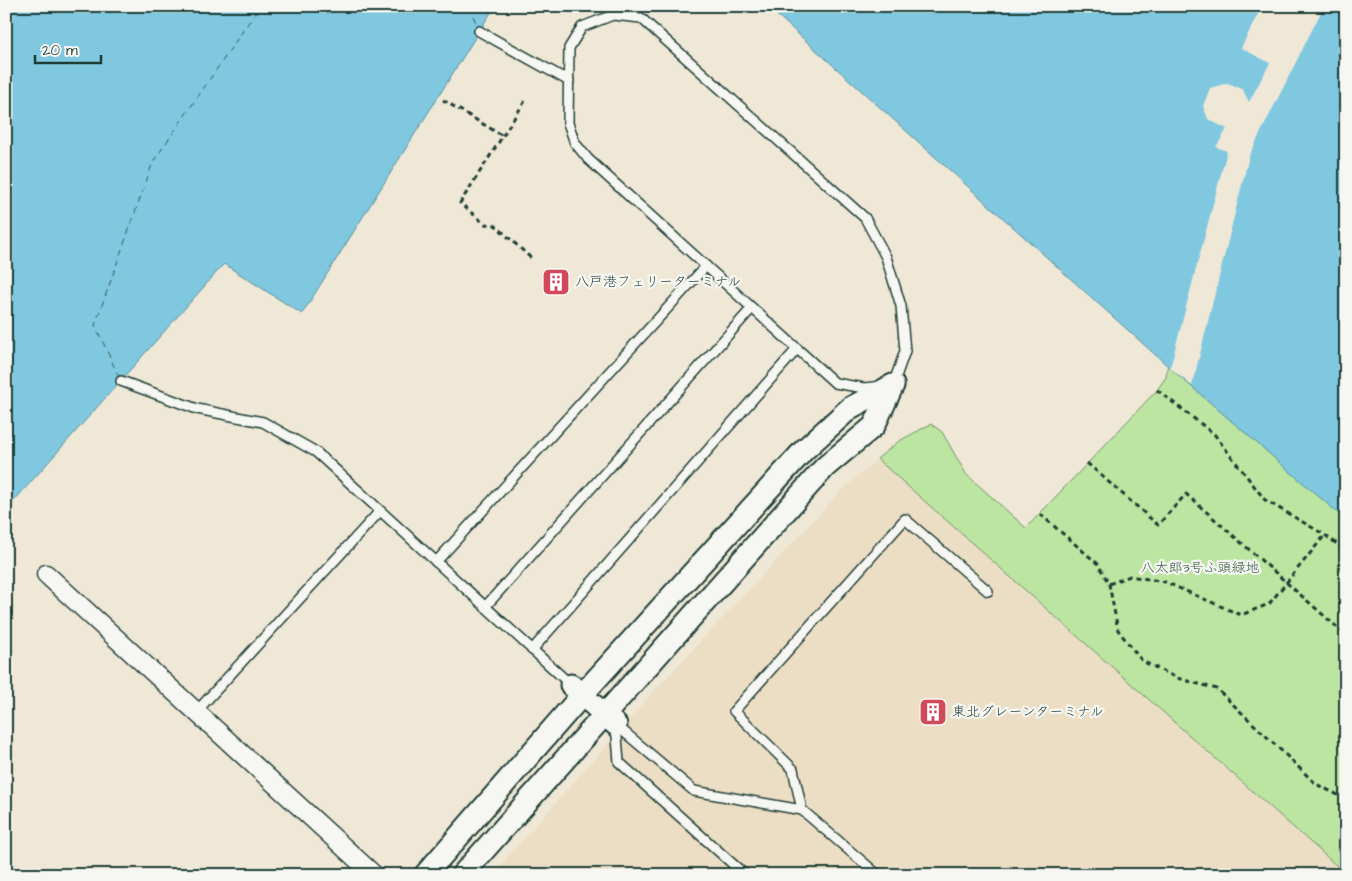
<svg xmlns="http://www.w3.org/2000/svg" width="1352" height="881" font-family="'Architects Daughter','Klee One',sans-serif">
<rect width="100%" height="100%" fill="#f0e8d7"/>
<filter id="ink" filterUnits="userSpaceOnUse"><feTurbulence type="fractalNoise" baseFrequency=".02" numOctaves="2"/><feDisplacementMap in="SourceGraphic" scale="10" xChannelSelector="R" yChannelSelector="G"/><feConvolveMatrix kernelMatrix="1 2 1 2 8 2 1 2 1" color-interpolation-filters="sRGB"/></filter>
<g filter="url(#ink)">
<path fill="#ecdec4" d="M877 459 913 490 1346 875H492L654 691 841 491Z"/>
<path fill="#bce5a1" stroke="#6e916a" d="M1168 366 1346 519V874L877 459 899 441 931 424 942 432 966 474 1026 528 1157 390 1166 377Z"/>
<g fill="#80c8e0" stroke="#59909b">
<path d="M6 6H495L302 314 224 264 6 510Z"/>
<path d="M767 6H1346V520L1170 368Z"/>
</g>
<path fill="#f0e8d7" d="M1262 6H1324L1249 156 1192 386 1170 368 1227 151 1216 147 1227 129 1208 119 1203 106 1210 88 1228 83 1243 90 1249 102 1270 63 1241 48Z"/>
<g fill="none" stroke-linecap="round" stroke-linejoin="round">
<g stroke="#325956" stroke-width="1" stroke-dasharray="6 5" stroke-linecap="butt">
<path d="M469 6 478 28"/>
<path d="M119 377 95 325 153 162 260 6"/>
</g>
<defs>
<g id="service">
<path d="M613 15 641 18 865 218 886 257 901 306 905 351 893 385 864 388 835 383 588 159 575 143 568 123 569 48 582 27Z"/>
<path d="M479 31 569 81"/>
<path d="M121 381 197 409 263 422 316 452 571 685"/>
<path d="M436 562 706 266"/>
<path d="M485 607 752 308"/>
<path d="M532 650 797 349"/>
<path d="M196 712 380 511"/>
<path d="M616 725 694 791 802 810"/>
<path d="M616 725 619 762 745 875"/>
<path d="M730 875 736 867"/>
<path d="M878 875 802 810 793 769 734 711 905 519 988 591"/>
</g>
<path id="minor" d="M46 574 374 875"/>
<g id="tertiary">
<path d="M571 685 616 725"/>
<path d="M425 875 582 695 804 450 850 408 893 385"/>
<path d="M462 875 825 467 874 426 893 385"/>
</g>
</defs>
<use href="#service" stroke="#1f3d34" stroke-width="12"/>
<use href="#minor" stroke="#1f3d34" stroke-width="21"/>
<use href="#tertiary" stroke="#1f3d34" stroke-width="25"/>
<g stroke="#1f3d34" stroke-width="3" stroke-dasharray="5 4" stroke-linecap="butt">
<path d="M443 100 503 136"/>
<path d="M525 101 460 203 485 224 495 225 532 259"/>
<path d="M1157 390 1214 434 1265 500 1325 535 1346 551"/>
<path d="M1087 463 1158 525 1186 494 1346 635"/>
<path d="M1040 514 1098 564 1109 584 1118 630 1142 661 1177 678 1217 689 1316 784 1346 799"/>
<path d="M1109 584 1130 576 1165 582 1241 615 1269 604 1325 535"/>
</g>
<use href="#service" stroke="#f6f6f2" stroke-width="9"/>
<use href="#minor" stroke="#f6f6f2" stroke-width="18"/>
<use href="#tertiary" stroke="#f6f6f2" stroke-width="21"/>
</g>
</g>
<defs>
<symbol id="building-square" viewBox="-11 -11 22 22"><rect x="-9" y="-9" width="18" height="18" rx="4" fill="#d1495b" stroke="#f6f6f2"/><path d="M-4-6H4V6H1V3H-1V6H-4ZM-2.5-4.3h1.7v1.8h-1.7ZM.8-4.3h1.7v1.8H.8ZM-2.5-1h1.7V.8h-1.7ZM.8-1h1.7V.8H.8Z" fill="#fff"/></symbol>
</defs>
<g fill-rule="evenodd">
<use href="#building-square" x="540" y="266" width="32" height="32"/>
<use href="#building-square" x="917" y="696" width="32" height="32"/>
</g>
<g text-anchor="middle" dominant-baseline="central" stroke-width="4.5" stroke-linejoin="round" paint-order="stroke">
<g font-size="14" fill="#1f3d34" stroke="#f6f6f2" text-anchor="start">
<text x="575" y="282">八戸港フェリーターミナル</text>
<text x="952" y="712">東北グレーンターミナル</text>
</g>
<g font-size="14" fill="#3e5f4a" stroke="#f6f6f2">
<text x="1200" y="568">八太郎3号ふ頭緑地</text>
</g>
</g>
<rect width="1352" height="881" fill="none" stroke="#f6f6f2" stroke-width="25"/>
<rect x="12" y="12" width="1327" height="856" fill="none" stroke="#1f3d34" stroke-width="2" filter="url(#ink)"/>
<path d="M35 55v8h66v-8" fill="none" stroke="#1f3d34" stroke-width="2.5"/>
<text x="42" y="55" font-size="15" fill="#1f3d34" stroke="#f6f6f2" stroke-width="4" paint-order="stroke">20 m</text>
</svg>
